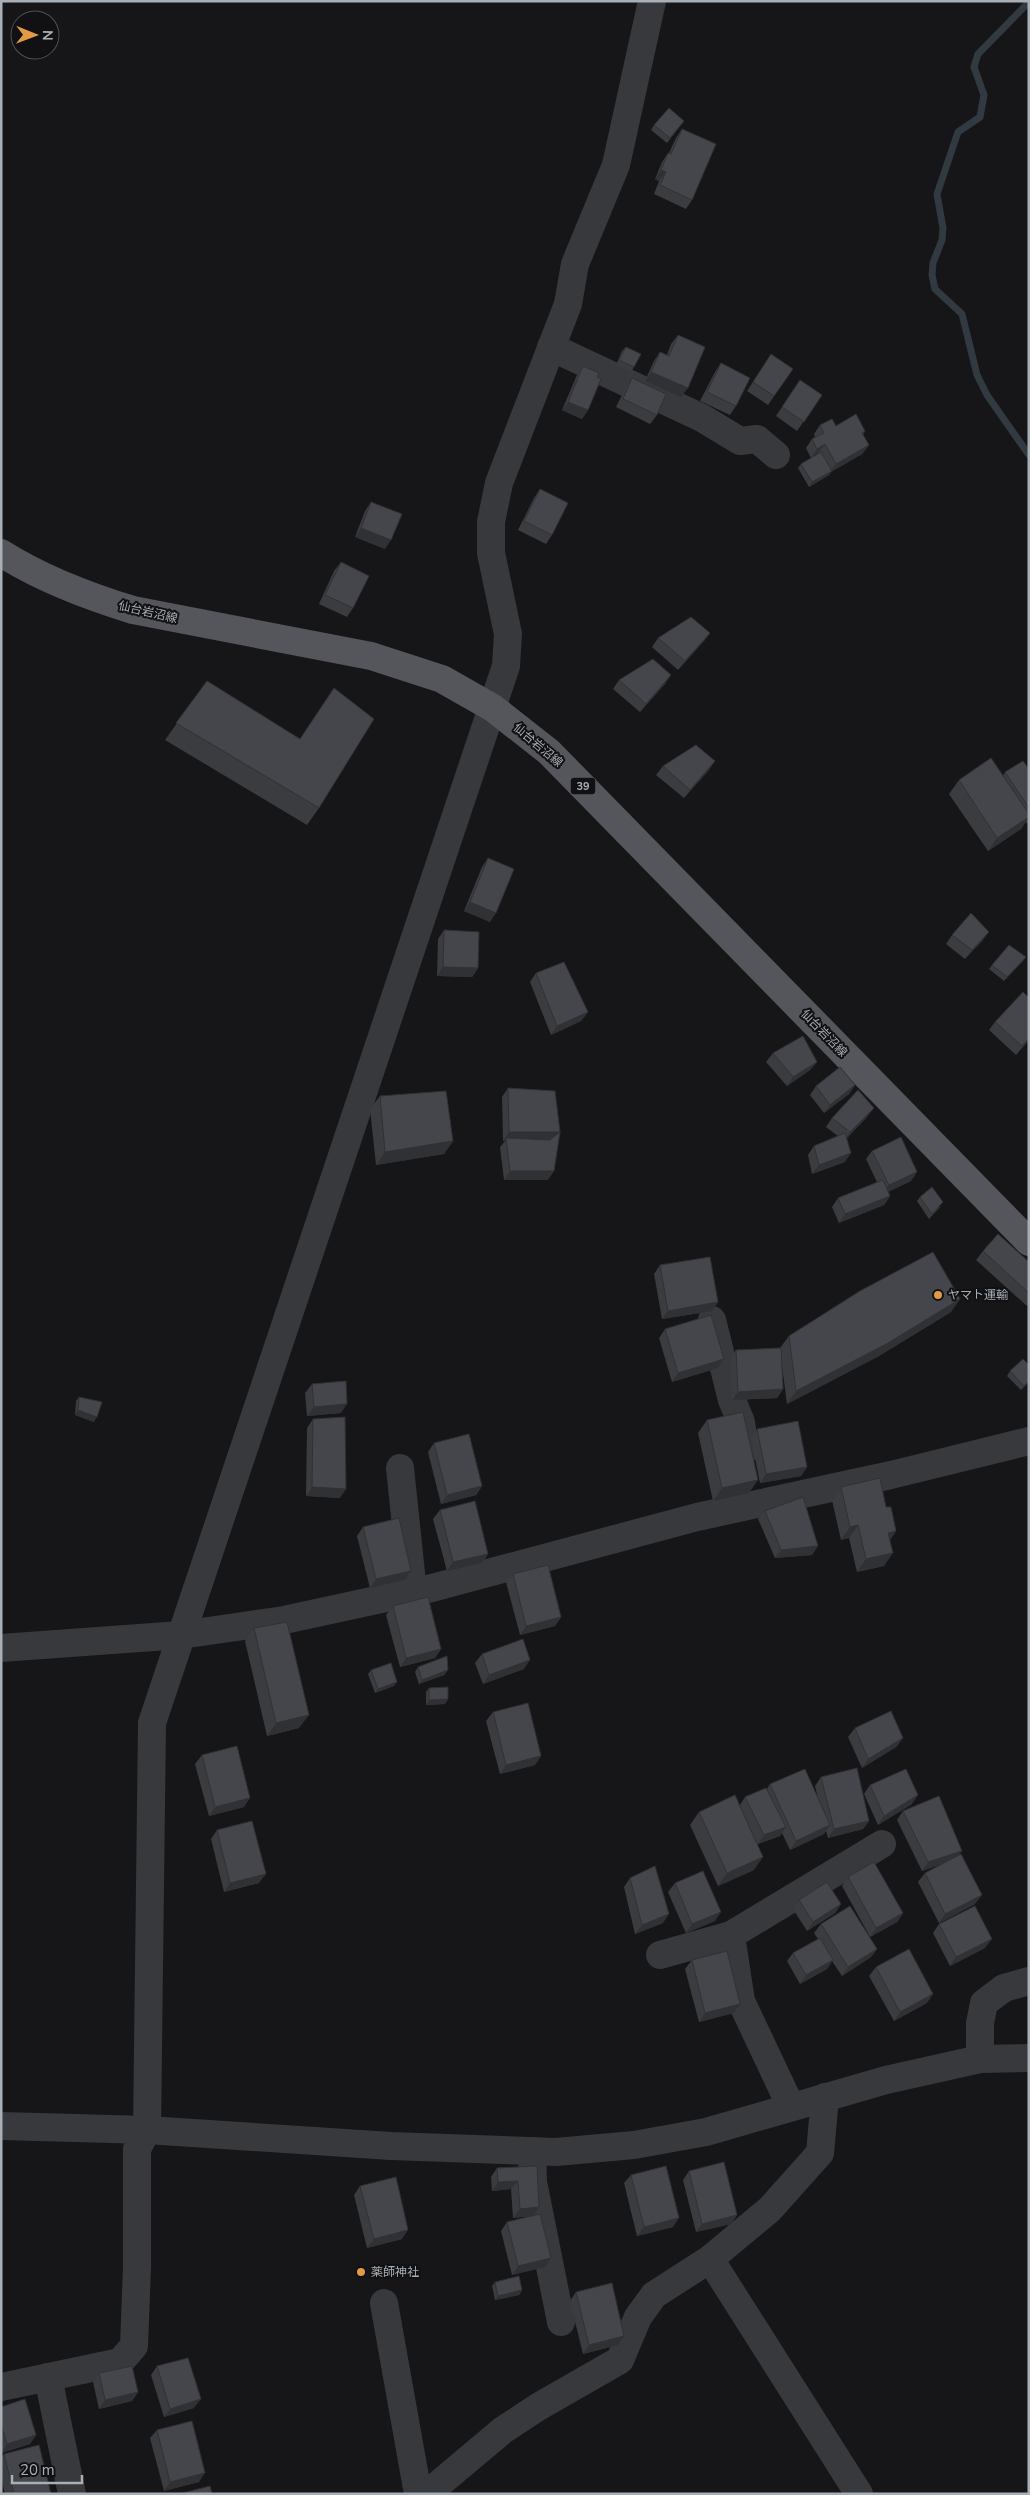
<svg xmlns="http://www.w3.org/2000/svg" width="1030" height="2495" font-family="'Nunito Sans','Noto Sans JP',sans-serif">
<rect width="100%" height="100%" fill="#161618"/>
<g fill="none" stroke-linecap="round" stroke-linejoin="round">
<path stroke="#303a40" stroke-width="7" d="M1029 2 978 54 974 67 984 95 980 117 958 132 937 194 943 228 942 240 933 263 932 275 935 289 962 314 977 375 987 395 1029 455"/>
<g stroke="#37393c" stroke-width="28">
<path d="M551 347 702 418 740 441 757 439 776 455"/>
<path d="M712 1320 732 1400 741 1422 745 1450"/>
<path d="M400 1468 413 1592"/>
<path d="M1 1648 181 1635 284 1620 432 1588 697 1517 891 1475 1029 1441"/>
<path d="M660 1955 731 1935"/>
<path d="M980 2059V2023L984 2003 1004 1988 1029 1981"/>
<path d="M791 2107 741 2001 731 1935 882 1844"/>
<path d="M532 2151 533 2182 561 2322"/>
<path d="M710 2259 859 2494"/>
<path d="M384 2303 418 2494"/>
<path d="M48 2377 72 2494"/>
<path d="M1 2387 120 2362 134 2346 137 2267V2149L147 2130 152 1723 506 666 508 634 491 553V522L499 483 568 304 575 264 616 165 652 1"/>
<path d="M427 2494 503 2430 538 2407 620 2360 638 2317 654 2295 710 2259 770 2209 820 2153 825 2097"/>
</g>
<path stroke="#37393c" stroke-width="28" d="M1 2126 147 2130 391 2146 556 2152 634 2145 706 2132 886 2080 980 2059 1029 2058"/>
<path stroke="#54565b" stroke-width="28" d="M1 553C42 579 87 596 133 610L371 656 442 679 493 708 549 752 1029 1242"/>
</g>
<g fill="#3b3c40">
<path d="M684 121 667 143 651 130 654 125Z"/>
<path d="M682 129 692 200 686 209 654 194 659 181 655 179 662 162 668 153H669L676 138Z"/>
<path d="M678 335 681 397 645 381 654 361 660 352 667 355 671 344Z"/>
<path d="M626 347 634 367 631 372 616 365 622 351Z"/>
<path d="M771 354 793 369 768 405 747 391Z"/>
<path d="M721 363 736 406 730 415 700 401 715 372Z"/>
<path d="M583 366 597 377 588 410 582 419 562 410 577 375Z"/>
<path d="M632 378 657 415 650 424 616 407 626 387Z"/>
<path d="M800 380 822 395 797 431 776 416Z"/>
<path d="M820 425 836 426 865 431 863 435 869 445 862 454 831 472 829 475 809 487 798 468 801 464 819 454 818 453 811 458 806 448 812 439 815 437 814 434Z"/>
<path d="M540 489 552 535 546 544 518 530 534 498Z"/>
<path d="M371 502 385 549 355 537 365 511Z"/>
<path d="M341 562 353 608 347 617 319 604 334 571Z"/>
<path d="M710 633 704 641 678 670 652 647 658 638Z"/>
<path d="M619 680 665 684 640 712 613 689Z"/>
<path d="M207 681 300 739 334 688 319 808 307 825 165 740Z"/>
<path d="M663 766 709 770 684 798 656 775Z"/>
<path d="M1029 769V825H1028L1026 822 1021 829 988 851 949 794 959 780 1003 776 1005 772Z"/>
<path d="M488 858 490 922 464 911 482 867Z"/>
<path d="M444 930 478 968 472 977 437 976 438 939Z"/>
<path d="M952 935 983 940 965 959 946 944Z"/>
<path d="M1026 957 1023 961 1004 981 989 969 992 965Z"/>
<path d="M536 973 588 1012 581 1021 551 1035 530 982Z"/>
<path d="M1029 998V1040L1016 1055 989 1030 995 1022Z"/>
<path d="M773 1053 817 1062 810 1070 787 1086 766 1062Z"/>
<path d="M855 1085 849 1094 824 1113 810 1095 816 1086Z"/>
<path d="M508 1088 548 1180H504L500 1147 505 1141H503L502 1097Z"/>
<path d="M380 1096 453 1141 444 1154 376 1165 370 1109Z"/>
<path d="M867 1117 847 1138 845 1162 812 1174 808 1155 814 1146 838 1136 826 1127 832 1118Z"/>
<path d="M872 1151 911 1181 888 1192 890 1196 884 1205 839 1223 832 1207 838 1198 877 1182 866 1159Z"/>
<path d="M920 1197 940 1207 929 1219 917 1201Z"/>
<path d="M983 1251 1029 1262V1304L1027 1306 976 1260Z"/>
<path d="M660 1265 718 1302 712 1311 662 1319 654 1274Z"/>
<path d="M951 1312 879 1356 787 1404 782 1366 783 1389 777 1398 732 1400 730 1359 736 1350 780 1348 789 1336Z"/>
<path d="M665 1329 718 1368 672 1382 659 1338Z"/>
<path d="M1029 1365V1382L1021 1390 1007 1376 1010 1371Z"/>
<path d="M312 1384 341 1413 307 1416 305 1393Z"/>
<path d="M79 1397 94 1422 75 1415 76 1401Z"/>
<path d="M313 1419 340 1498 306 1496 307 1428Z"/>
<path d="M707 1420 749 1493 713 1501 698 1433Z"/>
<path d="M757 1429 807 1467 801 1476 760 1483 751 1438Z"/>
<path d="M434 1443 482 1486 476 1495 441 1504 428 1452Z"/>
<path d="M841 1487 886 1507 896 1531 890 1540 884 1566 857 1572 849 1538 841 1540 832 1500Z"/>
<path d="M440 1510 488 1554 482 1563 447 1571 433 1519Z"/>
<path d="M765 1511 812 1555 775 1558 758 1519Z"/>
<path d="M363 1527 405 1580 370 1588 357 1536Z"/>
<path d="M513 1574 561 1617 555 1626 520 1635 506 1582Z"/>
<path d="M393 1606 441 1649 435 1658 400 1667 386 1615Z"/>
<path d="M254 1628 299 1728 267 1736 245 1641Z"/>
<path d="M482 1654 524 1669 483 1684 475 1663Z"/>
<path d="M418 1667 448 1670 444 1675 419 1684 415 1672Z"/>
<path d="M371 1670 394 1686 375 1693 368 1674Z"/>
<path d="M429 1688 448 1699 445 1704 426 1705V1692Z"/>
<path d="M493 1712 535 1765 500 1774 486 1721Z"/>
<path d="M855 1728 903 1738 896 1747 862 1768 848 1737Z"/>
<path d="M202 1755 244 1807 209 1816 195 1764Z"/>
<path d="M821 1777 869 1821 863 1829 828 1838 826 1831 824 1834 790 1850 782 1833 780 1836 758 1844 754 1870 718 1886 690 1825 699 1812 740 1805 745 1797 767 1789 770 1784 818 1798 815 1786Z"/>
<path d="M870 1785 912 1804 878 1825 864 1794Z"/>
<path d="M903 1811 958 1856 975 1904 939 1923 918 1882 925 1873 942 1864 922 1871 897 1820Z"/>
<path d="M217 1830 259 1883 224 1892 211 1839Z"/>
<path d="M848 1877 903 1913 897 1922 870 1937 842 1886Z"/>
<path d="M630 1878 663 1923 635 1934 624 1887Z"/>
<path d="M675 1883 715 1921 686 1933 668 1892Z"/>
<path d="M799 1900 841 1904 835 1913 807 1931 793 1909Z"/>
<path d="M821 1924 877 1949 871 1957 842 1976 832 1961 827 1969 800 1984 787 1961 793 1953 818 1939 814 1933Z"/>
<path d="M939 1924 985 1948 950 1966 933 1933Z"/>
<path d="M692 1960 734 2013 699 2022 685 1969Z"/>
<path d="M876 1967 927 2003 894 2021 869 1976Z"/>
<path d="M537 2166 539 2207 534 2215 545 2267 512 2275 501 2231 507 2222 530 2216 513 2218 511 2189 492 2191 491 2177 497 2168Z"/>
<path d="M689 2171 737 2215 731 2224 696 2232 683 2180Z"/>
<path d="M631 2175 673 2227 637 2236 624 2183Z"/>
<path d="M360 2186 402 2239 367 2248 354 2195Z"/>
<path d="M495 2282 522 2290 519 2295 495 2300 492 2286Z"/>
<path d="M576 2292 618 2345 583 2354 570 2301Z"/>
<path d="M157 2366 194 2408 164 2417 151 2375Z"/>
<path d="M99 2373 138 2392 132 2401 99 2409 93 2382Z"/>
<path d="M1 2407 36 2435 30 2444 1 2453Z"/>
<path d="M157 2430 199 2482 164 2491 150 2438Z"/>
<path d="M4 2454 51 2494H5L1 2478V2458Z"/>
</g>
<g fill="#303134">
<path d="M661 170 666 172 659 181 655 179Z"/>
<path d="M651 372 688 388 681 397 645 381Z"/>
<path d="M568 402 588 410 582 419 562 410Z"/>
<path d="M825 444 818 453 811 458 817 449Z"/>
<path d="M869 445 862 454 831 472 829 475 809 487 812 482 830 472 836 464Z"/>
<path d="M361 528 391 540 385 549 355 537Z"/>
<path d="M710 633 704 641 678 670 685 661Z"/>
<path d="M671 675 665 684 640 712 646 704Z"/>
<path d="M715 761 709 770 684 798 690 790Z"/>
<path d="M1029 817 1021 829 988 851 997 838Z"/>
<path d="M470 902 496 913 490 922 464 911Z"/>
<path d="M989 932 983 940 965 959 972 950Z"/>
<path d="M1026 957 1023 961 1004 981 1007 977Z"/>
<path d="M443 967 478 968 472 977 437 976Z"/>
<path d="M588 1012 581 1021 551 1035 557 1026Z"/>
<path d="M817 1062 810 1070 787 1086 793 1077Z"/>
<path d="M855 1085 849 1094 824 1113 830 1105Z"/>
<path d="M874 1108 867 1117 844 1141 850 1132Z"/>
<path d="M509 1132H560L554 1141 506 1138 505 1141H503Z"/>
<path d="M453 1141 444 1154 376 1165 385 1152Z"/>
<path d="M851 1153 845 1162 812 1174 819 1165Z"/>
<path d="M510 1171H554L548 1180H504Z"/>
<path d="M917 1172 911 1181 883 1194 889 1185Z"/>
<path d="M890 1196 884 1205 839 1223 845 1214Z"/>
<path d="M960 1299 951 1312 879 1356 787 1404 796 1391Z"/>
<path d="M718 1302 712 1311 662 1319 668 1311Z"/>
<path d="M724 1359 718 1368 672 1382 678 1373Z"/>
<path d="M783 1389 777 1398 732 1400 738 1392Z"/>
<path d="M347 1404 341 1413 307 1416 314 1407Z"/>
<path d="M78 1410 97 1417 94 1422 75 1415Z"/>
<path d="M807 1467 801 1476 760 1483 766 1474Z"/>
<path d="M758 1480 749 1493 713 1501 722 1488Z"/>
<path d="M482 1486 476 1495 441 1504 447 1495Z"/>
<path d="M312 1487 346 1489 340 1498 306 1496Z"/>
<path d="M858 1525 849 1538 841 1540 850 1527Z"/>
<path d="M896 1531 887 1544 888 1533Z"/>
<path d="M818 1546 812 1555 775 1558 781 1550Z"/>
<path d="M893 1553 884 1566 857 1572 866 1559Z"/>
<path d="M488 1554 482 1563 447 1571 453 1562Z"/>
<path d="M411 1571 405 1580 370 1588 376 1579Z"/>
<path d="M561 1617 555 1626 520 1635 526 1626Z"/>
<path d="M441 1649 435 1658 400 1667 406 1658Z"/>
<path d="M530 1660 524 1669 483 1684 489 1675Z"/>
<path d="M448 1670 444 1675 419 1684 422 1680Z"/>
<path d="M397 1682 394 1686 375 1693 378 1689Z"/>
<path d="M448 1699 445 1704 426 1705 429 1700Z"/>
<path d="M309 1715 299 1728 267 1736 276 1723Z"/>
<path d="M903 1738 896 1747 862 1768 868 1759Z"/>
<path d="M541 1756 535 1765 500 1774 506 1765Z"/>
<path d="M918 1795 912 1804 878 1825 884 1816Z"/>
<path d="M250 1798 244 1807 209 1816 215 1807Z"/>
<path d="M869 1821 863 1829 828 1838 834 1829Z"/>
<path d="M830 1825 824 1834 790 1850 796 1841Z"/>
<path d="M786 1827 780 1836 758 1844 764 1835Z"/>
<path d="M962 1851 956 1859 922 1871 928 1862Z"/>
<path d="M763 1857 754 1870 718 1886 727 1873Z"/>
<path d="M266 1874 259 1883 224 1892 230 1883Z"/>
<path d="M982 1895 975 1904 939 1923 945 1914Z"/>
<path d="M841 1904 835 1913 807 1931 813 1922Z"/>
<path d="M721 1912 715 1921 686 1933 692 1924Z"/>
<path d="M903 1913 897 1922 870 1937 876 1928Z"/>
<path d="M669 1914 663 1923 635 1934 642 1925Z"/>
<path d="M992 1939 985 1948 950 1966 956 1957Z"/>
<path d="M877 1949 871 1957 842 1976 848 1967Z"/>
<path d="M833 1960 827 1969 800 1984 806 1975Z"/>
<path d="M933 1994 927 2003 894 2021 900 2012Z"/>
<path d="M740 2004 734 2013 699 2022 705 2013Z"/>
<path d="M518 2181 511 2189 492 2191 498 2182Z"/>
<path d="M539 2207 533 2216 513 2218 520 2209Z"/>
<path d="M737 2215 731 2224 696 2232 702 2224Z"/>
<path d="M679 2218 673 2227 637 2236 644 2227Z"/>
<path d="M408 2230 402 2239 367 2248 374 2239Z"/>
<path d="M551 2258 545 2267 512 2275 518 2266Z"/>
<path d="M522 2290 519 2295 495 2300 498 2296Z"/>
<path d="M624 2336 618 2345 583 2354 589 2345Z"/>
<path d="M138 2392 132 2401 99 2409 105 2400Z"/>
<path d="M201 2399 194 2408 164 2417 170 2409Z"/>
<path d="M36 2435 30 2444 1 2453 7 2444Z"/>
<path d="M205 2473 199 2482 164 2491 170 2482Z"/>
</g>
<g fill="#45464b" stroke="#303134">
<path d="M669 108 684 121 670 138 654 125Z"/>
<path d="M682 129 716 144 692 200 660 185 666 172 661 170 668 153 671 154Z"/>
<path d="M678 335 705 347 688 388 651 372 660 352 669 356Z"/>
<path d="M626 347 641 354 634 367 619 360Z"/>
<path d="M771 354 793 369 774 396 753 382Z"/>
<path d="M721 363 750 378 736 406 707 392Z"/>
<path d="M583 366 599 373 597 377 601 379 588 410 568 402Z"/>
<path d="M632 378 666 394 657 415 623 399Z"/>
<path d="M800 380 822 395 804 422 782 407Z"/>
<path d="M856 414 865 431 862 433 869 445 836 464 825 444 817 449 812 439 824 433 820 425 832 419 836 426Z"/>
<path d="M821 452 832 471 812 482 801 464Z"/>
<path d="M540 489 568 503 552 535 524 521Z"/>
<path d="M371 502 402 514 391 540 361 528Z"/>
<path d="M341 562 369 576 353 608 325 595Z"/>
<path d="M691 617 710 633 685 661 658 638Z"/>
<path d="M653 659 671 675 646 704 619 680Z"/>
<path d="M207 681 300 739 334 688 374 719 319 808 176 723Z"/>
<path d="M696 745 715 761 690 790 663 766Z"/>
<path d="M991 758 1029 814V817L997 838 959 780Z"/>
<path d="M1023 761 1029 769V808L1005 772Z"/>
<path d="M488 858 514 869 496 913 470 902Z"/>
<path d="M971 913 989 932 972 950 952 935Z"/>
<path d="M444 930 479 932 478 968 443 967Z"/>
<path d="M1009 945 1026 957 1007 977 992 965Z"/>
<path d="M564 962 588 1012 557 1026 536 973Z"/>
<path d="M1023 992 1029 998V1038L1022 1046 995 1022Z"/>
<path d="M803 1036 817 1062 793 1077 773 1053Z"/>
<path d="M840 1067 855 1085 830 1105 816 1086Z"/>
<path d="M508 1088 555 1091 560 1132H509Z"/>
<path d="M858 1090 874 1108 850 1132 832 1118Z"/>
<path d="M446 1091 453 1141 385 1152 380 1096Z"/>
<path d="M560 1132 554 1171H510L506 1138 550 1140Z"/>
<path d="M845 1133 851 1153 819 1165 814 1146Z"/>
<path d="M901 1137 917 1172 889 1185 872 1151Z"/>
<path d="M883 1180 890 1196 845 1214 838 1198Z"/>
<path d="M932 1187 943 1202 932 1214 920 1197Z"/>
<path d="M998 1234 1029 1262V1293L983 1251Z"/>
<path d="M933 1252 960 1299 888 1343 796 1391 789 1336 860 1291Z"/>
<path d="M710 1257 718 1302 668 1311 660 1265Z"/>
<path d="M711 1315 724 1359 678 1373 665 1329Z"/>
<path d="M781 1348 783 1389 738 1392 736 1350Z"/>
<path d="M1023 1359 1029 1365V1381L1024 1386 1010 1371Z"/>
<path d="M346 1381 347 1404 314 1407 312 1384Z"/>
<path d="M79 1397 102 1402 97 1417 78 1410Z"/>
<path d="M743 1412 758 1480 722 1488 707 1420Z"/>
<path d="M345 1417 346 1489 312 1487 313 1419Z"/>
<path d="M798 1421 807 1467 766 1474 757 1429Z"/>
<path d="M469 1434 482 1486 447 1495 434 1443Z"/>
<path d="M880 1478 886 1507H891L896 1531 888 1533 893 1553 866 1559 858 1525 850 1527 841 1487Z"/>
<path d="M803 1497 818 1546 781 1550 765 1511Z"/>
<path d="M475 1501 488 1554 453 1562 440 1510Z"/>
<path d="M399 1518 411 1571 376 1579 363 1527Z"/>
<path d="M548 1565 561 1617 526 1626 513 1574Z"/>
<path d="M428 1597 441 1649 406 1658 393 1606Z"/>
<path d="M287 1622 309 1715 276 1723 254 1628Z"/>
<path d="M523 1639 530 1660 489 1675 482 1654Z"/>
<path d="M447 1656 448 1670 422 1680 418 1667Z"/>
<path d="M391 1663 397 1682 378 1689 371 1670Z"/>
<path d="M448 1687V1699L429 1700V1688Z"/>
<path d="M528 1703 541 1756 506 1765 493 1712Z"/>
<path d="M891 1711 903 1738 868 1759 855 1728Z"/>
<path d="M237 1746 250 1798 215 1807 202 1755Z"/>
<path d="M857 1768 869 1821 834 1829 821 1777Z"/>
<path d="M805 1769 830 1825 796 1841 770 1784Z"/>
<path d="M906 1769 918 1795 884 1816 870 1785Z"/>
<path d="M766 1788 786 1827 764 1835 745 1797Z"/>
<path d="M735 1795 763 1857 727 1873 699 1812Z"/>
<path d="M939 1796 962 1851 928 1862 903 1811Z"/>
<path d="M252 1821 266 1874 230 1883 217 1830Z"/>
<path d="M961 1854 982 1895 945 1914 925 1873Z"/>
<path d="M874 1862 903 1913 876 1928 848 1877Z"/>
<path d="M655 1866 669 1914 642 1925 630 1878Z"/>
<path d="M703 1871 721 1912 692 1924 675 1883Z"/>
<path d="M827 1882 841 1904 813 1922 799 1900Z"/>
<path d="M850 1906 877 1949 848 1967 821 1924Z"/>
<path d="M975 1906 992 1939 956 1957 939 1924Z"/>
<path d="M820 1938 833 1960 806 1975 793 1953Z"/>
<path d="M909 1949 933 1994 900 2012 876 1967Z"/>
<path d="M727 1951 740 2004 705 2013 692 1960Z"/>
<path d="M724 2162 737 2215 702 2224 689 2171Z"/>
<path d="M537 2166 539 2207 520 2209 518 2181 498 2182 497 2168Z"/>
<path d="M666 2166 679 2218 644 2227 631 2175Z"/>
<path d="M396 2177 408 2230 374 2239 360 2186Z"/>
<path d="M540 2214 551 2258 518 2266 507 2222Z"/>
<path d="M519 2276 522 2290 498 2296 495 2282Z"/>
<path d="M612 2283 624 2336 589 2345 576 2292Z"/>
<path d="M188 2358 201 2399 170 2409 157 2366Z"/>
<path d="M132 2366 138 2392 105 2400 99 2373Z"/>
<path d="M25 2399 36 2435 7 2444 1 2424V2407Z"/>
<path d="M192 2421 205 2473 170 2482 157 2430Z"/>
<path d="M39 2445 51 2494H14L4 2454Z"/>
<path d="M210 2486 212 2494H179Z"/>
</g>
<g fill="#e29b44" stroke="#111113" stroke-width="2">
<circle cx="938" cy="1295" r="5"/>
<circle cx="361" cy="2272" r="5"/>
</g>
<g text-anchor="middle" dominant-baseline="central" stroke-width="4" stroke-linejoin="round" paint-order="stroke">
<rect fill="#111113" stroke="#7b8086" stroke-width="1" x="570.5" y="777.5" width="25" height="17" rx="4"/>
<g font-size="11" font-weight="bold" fill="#a9afb7">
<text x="583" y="786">39</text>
</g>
<g font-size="12" fill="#a9afb7" stroke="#111113">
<text transform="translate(148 612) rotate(13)">仙台岩沼線</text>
<text transform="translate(538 745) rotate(40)">仙台岩沼線</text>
<text transform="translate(824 1033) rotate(46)">仙台岩沼線</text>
</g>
<g font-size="12" fill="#a9afb7" stroke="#111113" text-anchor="start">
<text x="948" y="1295">ヤマト運輸</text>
<text x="371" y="2272">薬師神社</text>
</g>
</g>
<rect width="1030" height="2495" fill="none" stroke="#a9afb7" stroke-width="5"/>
<g transform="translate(35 35) rotate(91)"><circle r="24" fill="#111113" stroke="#4e5055"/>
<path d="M0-4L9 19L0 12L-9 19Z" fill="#e29b44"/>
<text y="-8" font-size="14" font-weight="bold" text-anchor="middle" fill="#a9afb7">N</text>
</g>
<path d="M12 2475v8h70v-8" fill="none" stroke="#a9afb7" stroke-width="2.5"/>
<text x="20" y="2475" font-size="15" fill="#a9afb7" stroke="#111113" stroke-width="4" paint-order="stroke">20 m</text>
</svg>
